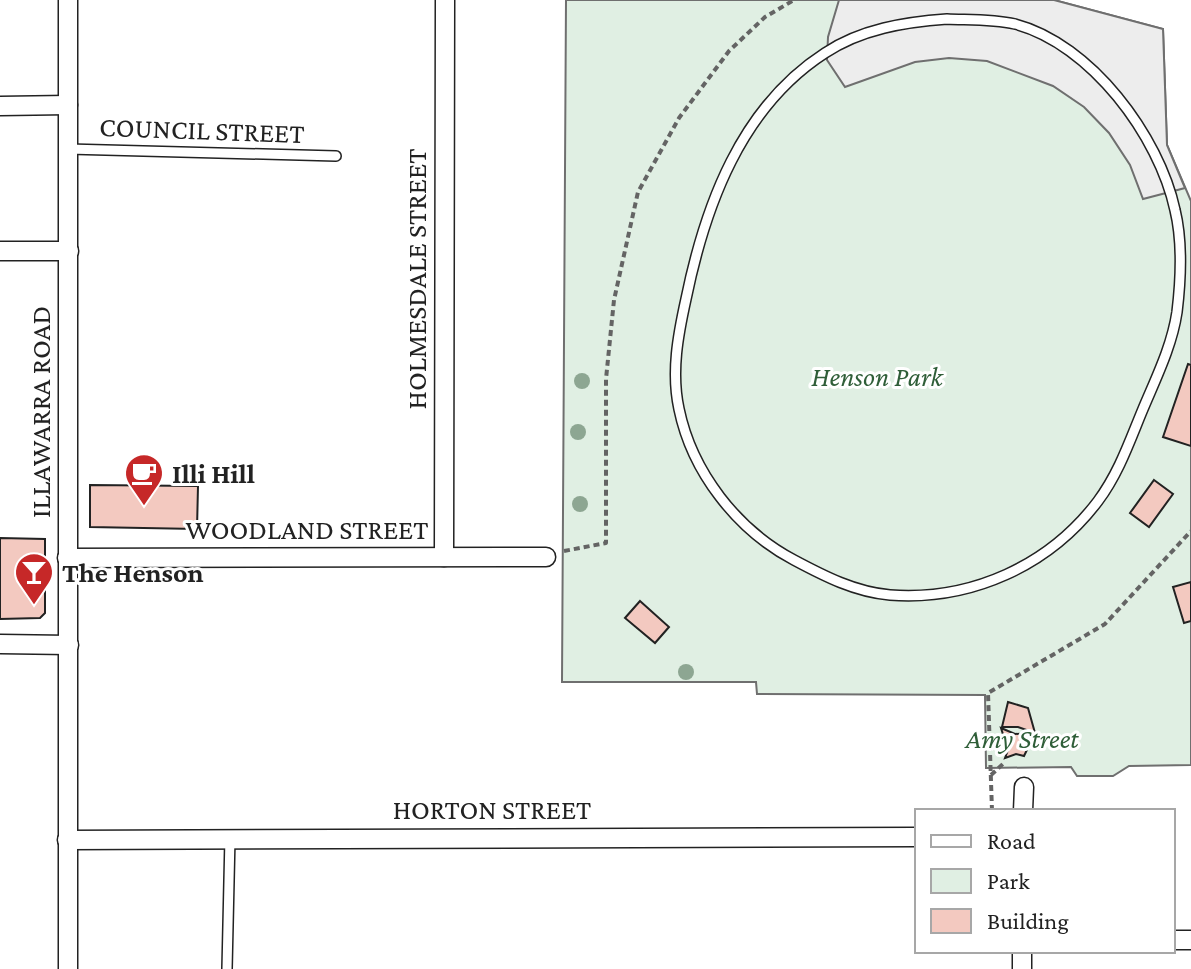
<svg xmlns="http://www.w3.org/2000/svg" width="1191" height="969" font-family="'Crimson Pro',serif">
<rect width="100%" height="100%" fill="#fff"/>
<path fill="#e0efe3" stroke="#6f6f6f" stroke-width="2" d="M566 0H1054L1163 29 1167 145 1191 201V765L1129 766 1113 776H1077L1071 767 986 768 985 695 757 694 756 682H562Z"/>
<path fill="#ededed" stroke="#6f6f6f" stroke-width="2" d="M839 0H1054L1163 29 1167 145 1185 188 1143 199 1130 165 1109 133 1084 107 1053 86 987 61 949 58 915 62 845 87 827 60 828 37Z"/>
<g fill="#f3c9c0" stroke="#222" stroke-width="2">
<path d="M1188 364 1191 365V446L1163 437Z"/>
<path d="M1154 480 1173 494 1149 527 1130 513Z"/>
<path d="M90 485 198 486 197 529 90 527Z"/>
<path d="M0 538 45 539V613L40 618 0 619Z"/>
<path d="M1191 582V621L1184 623 1173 587Z"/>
<path d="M640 601 669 627 655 643 625 618Z"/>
<path d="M1008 702 1028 708 1035 733 1018 727H1002Z"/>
<path d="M1001 728 1015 734 1035 733 1024 756 1016 754 1005 758 1008 750Z"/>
</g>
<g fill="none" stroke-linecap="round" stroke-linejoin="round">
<defs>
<g id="lane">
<path d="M947 19C969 20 993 19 1015 24 1091 44 1159 136 1175 210 1183 243 1181 279 1177 312 1172 346 1156 378 1143 409 1130 440 1119 473 1098 501 1049 566 971 601 890 595 855 592 824 576 794 560 737 530 692 472 679 409 671 372 678 335 686 299 705 206 741 107 825 53 861 29 905 22 947 19Z"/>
<path d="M68 149 336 156"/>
<path d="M227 969 230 837"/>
</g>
<g id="street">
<path d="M68 0V969"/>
<path d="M0 106 68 105"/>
<path d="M0 251H69"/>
<path d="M444 557 445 0"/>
<path d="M67 558 546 557"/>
<path d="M0 644 69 645"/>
<path d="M1023 811 1024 787"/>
<path d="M67 840 917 837"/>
<path d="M1173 940H1191"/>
<path d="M1022 969V951"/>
</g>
</defs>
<use href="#lane" stroke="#222" stroke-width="12"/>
<use href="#street" stroke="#222" stroke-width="21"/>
<g stroke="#646464" stroke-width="4" stroke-dasharray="6 4" stroke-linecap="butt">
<path d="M564 551 606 543V379L614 300 638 192 679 118 729 51 765 17 794 0"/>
<path d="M991 775 1005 762"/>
<path d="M992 811 988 693 1105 624 1191 531"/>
</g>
<use href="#lane" stroke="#fff" stroke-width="9"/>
<use href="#street" stroke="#fff" stroke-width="18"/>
</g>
<g fill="#8da692">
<circle cx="582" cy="381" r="8"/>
<circle cx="578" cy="432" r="8"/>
<circle cx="580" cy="504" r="8"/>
<circle cx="686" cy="672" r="8"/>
</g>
<defs>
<symbol id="cafe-pin" viewBox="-11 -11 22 30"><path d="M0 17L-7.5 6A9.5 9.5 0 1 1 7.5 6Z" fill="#c62828" stroke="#fff"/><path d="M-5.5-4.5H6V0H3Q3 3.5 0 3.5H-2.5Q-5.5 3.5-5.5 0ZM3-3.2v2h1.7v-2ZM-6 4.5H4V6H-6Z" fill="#fff"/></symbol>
<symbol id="bar-pin" viewBox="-11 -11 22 30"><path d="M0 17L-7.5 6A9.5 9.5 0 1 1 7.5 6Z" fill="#c62828" stroke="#fff"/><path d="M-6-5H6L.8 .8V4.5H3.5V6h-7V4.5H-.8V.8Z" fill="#fff"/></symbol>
</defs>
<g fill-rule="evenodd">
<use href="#cafe-pin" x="122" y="451" width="44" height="60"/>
<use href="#bar-pin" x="12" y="550" width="44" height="60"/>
</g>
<g text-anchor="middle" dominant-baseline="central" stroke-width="6" stroke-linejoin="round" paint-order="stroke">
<g font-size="28" fill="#222" stroke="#fff">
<text transform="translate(202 130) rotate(2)">COUNCIL STREET</text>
<text transform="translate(416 279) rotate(-90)">HOLMESDALE STREET</text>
<text transform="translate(40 412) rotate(-90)">ILLAWARRA ROAD</text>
<text x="307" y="529">WOODLAND STREET</text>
<text x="492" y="809">HORTON STREET</text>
</g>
<g font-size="28" font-style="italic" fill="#2f5e38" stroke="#fff">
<text x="877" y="376">Henson Park</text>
<text x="1022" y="738">Amy Street</text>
</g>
<g font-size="28" font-weight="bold" fill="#222" stroke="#fff" text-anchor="start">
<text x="172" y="473">Illi Hill</text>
<text x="62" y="572">The Henson</text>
</g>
</g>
<rect x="915" y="809" width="260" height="144" fill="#ffffff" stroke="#a7a7a7" stroke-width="2"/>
<rect x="931" y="835" width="40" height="12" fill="#ffffff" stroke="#a7a7a7" stroke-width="2"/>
<text x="987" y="849" font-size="24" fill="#222222">Road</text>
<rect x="931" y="869" width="40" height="24" fill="#e0efe3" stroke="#a7a7a7" stroke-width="2"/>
<text x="987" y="889" font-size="24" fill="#222222">Park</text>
<rect x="931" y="909" width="40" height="24" fill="#f3c9c0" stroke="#a7a7a7" stroke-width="2"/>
<text x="987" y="929" font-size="24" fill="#222222">Building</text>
</svg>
